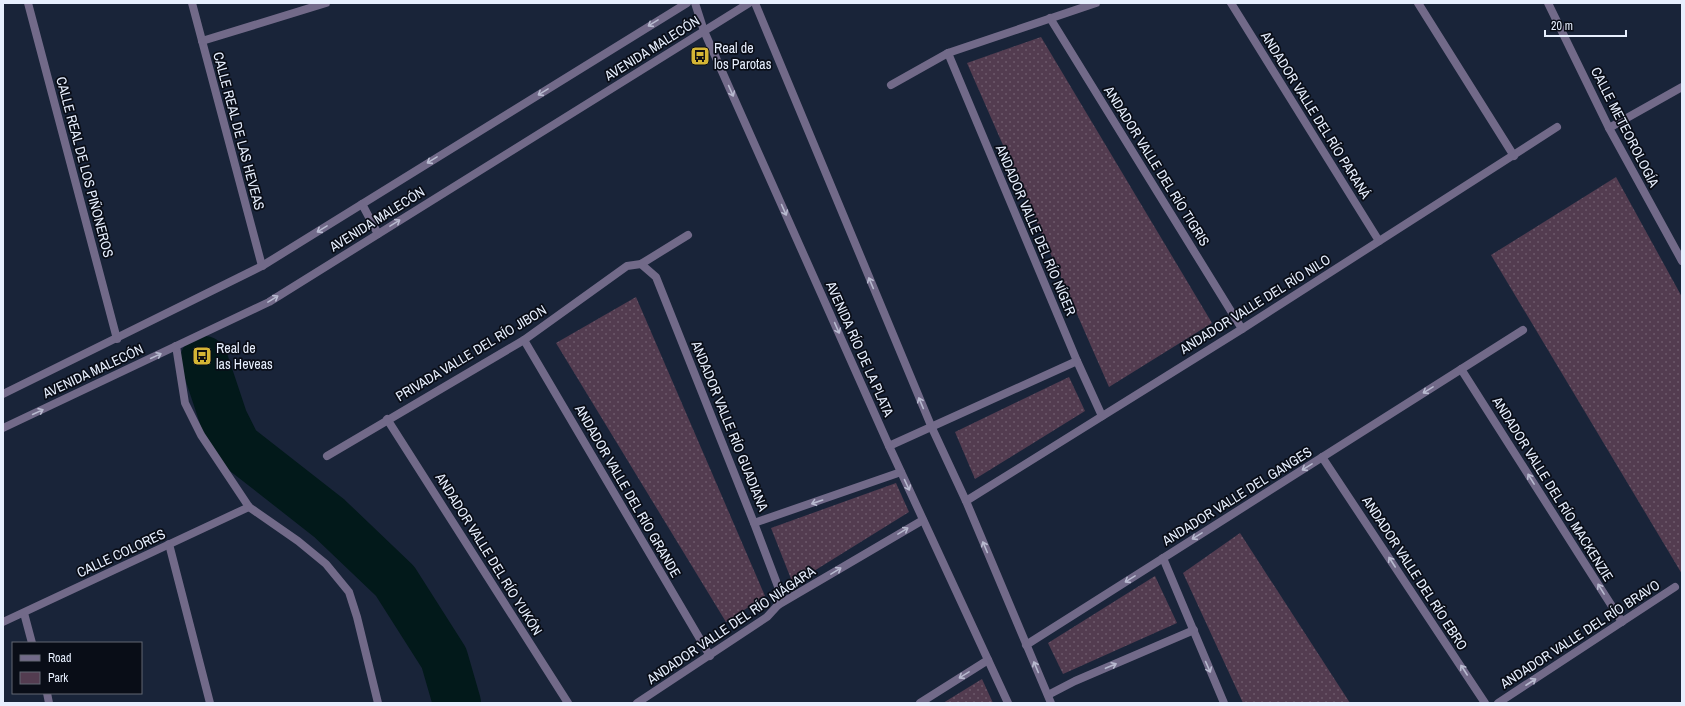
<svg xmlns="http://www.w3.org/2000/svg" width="1685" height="706" font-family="'Archivo Narrow',sans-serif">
<defs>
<pattern id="green-dots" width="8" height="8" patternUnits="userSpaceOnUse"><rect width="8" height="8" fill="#533c50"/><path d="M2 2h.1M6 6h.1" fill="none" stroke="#6c586a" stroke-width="1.8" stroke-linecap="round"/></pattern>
</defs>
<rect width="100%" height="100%" fill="#192439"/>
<g fill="url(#green-dots)">
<path d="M1041 37 1212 323 1109 387 967 63Z"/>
<path d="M1616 177 1682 297V574L1491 255Z"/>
<path d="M636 297 765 596 726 622 556 343Z"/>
<path d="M1069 377 1085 411 975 479 955 432Z"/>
<path d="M896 483 909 512 793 584 771 528Z"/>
<path d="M1240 533 1350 703H1243L1183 573Z"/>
<path d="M1155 576 1177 623 1063 674 1048 643Z"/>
<path d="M982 679 993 703H943Z"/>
</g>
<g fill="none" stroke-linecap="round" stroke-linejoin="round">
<path stroke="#02191a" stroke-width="48" d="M204 360 224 420 237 446 329 518 395 581 444 658 457 703"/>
<g stroke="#726a89" stroke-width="8">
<path d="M28 3 117 339"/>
<path d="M192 3 262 266"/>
<path d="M695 3 704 31 889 446 1008 703"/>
<path d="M755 3 932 428 966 501 1051 703"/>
<path d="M1231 3 1379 241"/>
<path d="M1418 3 1514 156"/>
<path d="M1548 3 1609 128 1682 261"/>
<path d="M1050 18 1242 329"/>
<path d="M202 41 326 3"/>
<path d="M948 53 1077 361 1102 416"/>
<path d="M891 85 948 53 1096 3"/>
<path d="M1609 128 1682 87"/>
<path d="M641 264 656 277 754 523 779 589 778 605"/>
<path d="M524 340 710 656"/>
<path d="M176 346 185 403 201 435 249 507 298 541 326 564 349 592 357 617 378 703"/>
<path d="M1461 369 1622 622"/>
<path d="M387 419 568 703"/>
<path d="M889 446 1077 361"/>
<path d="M327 456 524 340 627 266 641 264 688 235"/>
<path d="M1322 457 1485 703"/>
<path d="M966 501 1242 329 1557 127"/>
<path d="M754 523 901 472"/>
<path d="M169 544 210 703"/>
<path d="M1163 558 1224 703"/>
<path d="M24 613 32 643"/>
<path d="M3 622 249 507"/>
<path d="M1026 645 1523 330"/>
<path d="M47 693 49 703"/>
<path d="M1048 695 1075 681 1194 630"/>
<path d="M637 703 767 617 778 605 923 520"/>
<path d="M920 703 988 660"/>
<path d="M1498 703 1675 587"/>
</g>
<g stroke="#726a89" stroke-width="8">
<path d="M362 204 378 234"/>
<path d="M3 394 262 266 687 3"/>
<path d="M3 428 269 302 749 3"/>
</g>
</g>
<defs><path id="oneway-shaft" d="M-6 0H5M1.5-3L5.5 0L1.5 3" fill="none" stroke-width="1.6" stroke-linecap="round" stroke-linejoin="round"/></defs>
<g stroke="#b8bacf">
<use href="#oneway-shaft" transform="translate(653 23) rotate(148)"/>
<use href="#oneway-shaft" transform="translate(731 91) rotate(66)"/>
<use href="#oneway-shaft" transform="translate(543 92) rotate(148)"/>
<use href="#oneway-shaft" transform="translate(432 160) rotate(148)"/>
<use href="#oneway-shaft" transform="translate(784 210) rotate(66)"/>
<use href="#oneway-shaft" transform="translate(395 223) rotate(-32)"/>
<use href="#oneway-shaft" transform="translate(322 229) rotate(148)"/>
<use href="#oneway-shaft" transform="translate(871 283) rotate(-113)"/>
<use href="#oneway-shaft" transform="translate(273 299) rotate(-31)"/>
<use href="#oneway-shaft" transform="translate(837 328) rotate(66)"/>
<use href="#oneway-shaft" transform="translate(156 356) rotate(-25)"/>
<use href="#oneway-shaft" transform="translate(1428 390) rotate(148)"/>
<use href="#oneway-shaft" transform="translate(921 403) rotate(-113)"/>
<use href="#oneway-shaft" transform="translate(38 412) rotate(-25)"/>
<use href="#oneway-shaft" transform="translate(1307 467) rotate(148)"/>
<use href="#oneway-shaft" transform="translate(1531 479) rotate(-122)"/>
<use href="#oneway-shaft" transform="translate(907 485) rotate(65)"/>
<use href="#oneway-shaft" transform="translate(817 502) rotate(161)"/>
<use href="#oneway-shaft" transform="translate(903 531) rotate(-31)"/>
<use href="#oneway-shaft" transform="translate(1197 536) rotate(148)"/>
<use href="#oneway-shaft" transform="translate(985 547) rotate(-113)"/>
<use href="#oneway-shaft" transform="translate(1392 562) rotate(-123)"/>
<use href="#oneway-shaft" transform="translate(836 571) rotate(-31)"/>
<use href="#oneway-shaft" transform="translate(1130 579) rotate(148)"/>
<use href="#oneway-shaft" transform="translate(1601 589) rotate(-122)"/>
<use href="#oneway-shaft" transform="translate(1111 666) rotate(-23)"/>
<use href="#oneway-shaft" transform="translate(1036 667) rotate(-113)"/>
<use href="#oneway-shaft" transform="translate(1208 667) rotate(66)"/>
<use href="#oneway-shaft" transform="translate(1464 670) rotate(-123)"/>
<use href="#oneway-shaft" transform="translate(964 675) rotate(148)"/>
<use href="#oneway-shaft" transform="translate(1531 682) rotate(-33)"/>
</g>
<defs>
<symbol id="bus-square" viewBox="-11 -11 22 22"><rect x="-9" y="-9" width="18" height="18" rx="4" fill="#d4b535" stroke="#090d17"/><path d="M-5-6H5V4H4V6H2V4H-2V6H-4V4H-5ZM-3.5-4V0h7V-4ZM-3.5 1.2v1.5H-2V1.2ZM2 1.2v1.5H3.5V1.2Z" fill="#111"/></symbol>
</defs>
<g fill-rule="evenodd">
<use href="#bus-square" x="689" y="45" width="22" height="22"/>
<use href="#bus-square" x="191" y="345" width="22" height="22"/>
</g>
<g text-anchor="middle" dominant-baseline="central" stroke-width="3.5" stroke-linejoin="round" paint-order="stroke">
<g font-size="14" fill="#e7effe" stroke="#090d17">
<text transform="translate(652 48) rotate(-32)">AVENIDA MALECÓN</text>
<text transform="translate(1316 115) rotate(58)">ANDADOR VALLE DEL RÍO PARANÁ</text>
<text transform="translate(1625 127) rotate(63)">CALLE METEOROLOGÍA</text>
<text transform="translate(239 131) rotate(75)">CALLE REAL DE LAS HEVEAS</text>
<text transform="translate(1157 166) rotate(58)">ANDADOR VALLE DEL RÍO TIGRIS</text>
<text transform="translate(85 167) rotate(75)">CALLE REAL DE LOS PIÑONEROS</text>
<text transform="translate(377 219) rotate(-32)">AVENIDA MALECÓN</text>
<text transform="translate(1036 230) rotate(67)">ANDADOR VALLE DEL RÍO NÍGER</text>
<text transform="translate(1255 304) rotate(-32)">ANDADOR VALLE DEL RÍO NILO</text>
<text transform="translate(860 349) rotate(66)">AVENIDA RÍO DE LA PLATA</text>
<text transform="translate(471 353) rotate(-31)">PRIVADA VALLE DEL RÍO JIBON</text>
<text transform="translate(93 371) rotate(-25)">AVENIDA MALECÓN</text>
<text transform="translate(730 426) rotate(68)">ANDADOR VALLE RÍO GUADIANA</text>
<text transform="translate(1553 489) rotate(58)">ANDADOR VALLE DEL RÍO MACKENZIE</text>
<text transform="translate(628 491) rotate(60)">ANDADOR VALLE DEL RÍO GRANDE</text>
<text transform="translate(1237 496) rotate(-32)">ANDADOR VALLE DEL GANGES</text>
<text transform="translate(121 553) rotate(-25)">CALLE COLORES</text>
<text transform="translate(489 554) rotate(58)">ANDADOR VALLE DEL RÍO YUKÓN</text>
<text transform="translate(1415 573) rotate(57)">ANDADOR VALLE DEL RÍO EBRO</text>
<text transform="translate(731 625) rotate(-34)">ANDADOR VALLE DEL RÍO NIÁGARA</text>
<text transform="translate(1580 634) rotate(-33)">ANDADOR VALLE DEL RÍO BRAVO</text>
</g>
<g font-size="14" fill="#e7effe" stroke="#090d17" text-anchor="start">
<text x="714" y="48">Real de<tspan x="714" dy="16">los Parotas</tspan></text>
<text x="216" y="348">Real de<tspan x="216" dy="16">las Heveas</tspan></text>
</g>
</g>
<rect width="1685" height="706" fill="none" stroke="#e7effe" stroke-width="8"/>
<rect x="12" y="642" width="130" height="52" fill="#090d17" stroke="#626773"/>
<rect x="20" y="655" width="20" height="6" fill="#726a89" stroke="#626773"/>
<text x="48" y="662" font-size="12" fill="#e7effe">Road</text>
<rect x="20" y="672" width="20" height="12" fill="#533c50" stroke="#626773"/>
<text x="48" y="682" font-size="12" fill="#e7effe">Park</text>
<path d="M1545 30v6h81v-6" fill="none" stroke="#e7effe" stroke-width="2"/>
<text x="1551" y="30" font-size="12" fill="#e7effe" stroke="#090d17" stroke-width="3" paint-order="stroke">20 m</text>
</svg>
